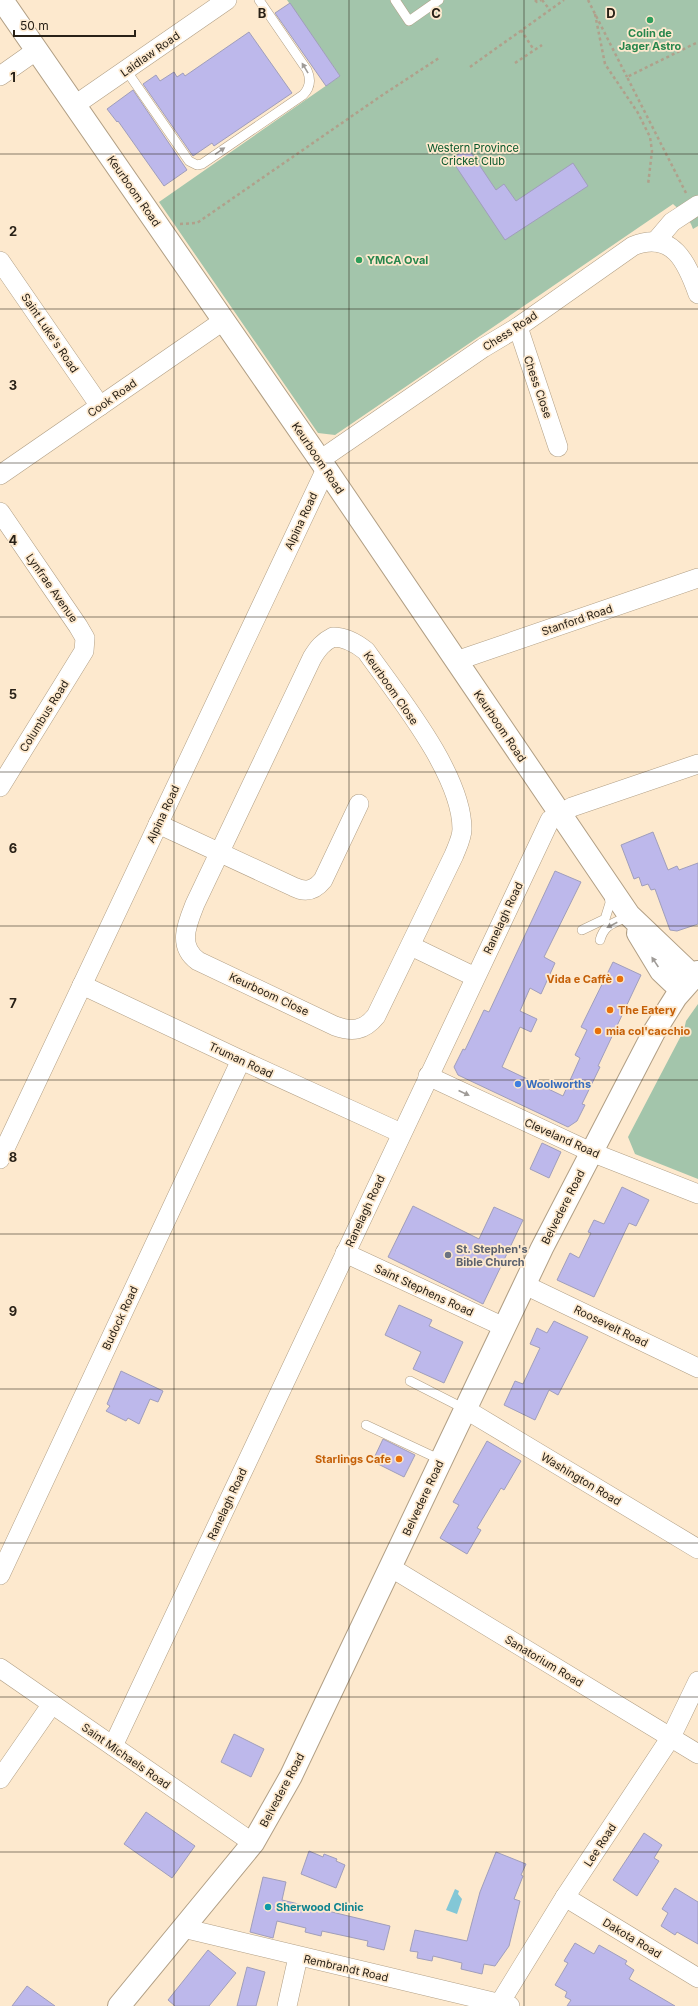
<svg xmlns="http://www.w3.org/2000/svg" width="698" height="2006" font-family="Inter,sans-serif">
<rect width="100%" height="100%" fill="#fde9ce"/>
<g fill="#a3c5ab">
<path d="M287 0H698V226L693 229C689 217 682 212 673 204L335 435 318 433 159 202 340 76Z"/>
<path d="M698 1004V1179L635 1154 628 1137 684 1030 686 1021Z"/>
</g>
<path fill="#83c7d6" d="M455 1889 459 1891 458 1894 462 1899 457 1914 446 1910Z"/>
<g fill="#bdb8eb" stroke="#a09ebb">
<path d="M290 3 340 76 326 86 275 13Z"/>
<path d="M249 32 292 93 214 146 212 143 193 156 143 84 156 75 160 81 174 72 177 77 183 73 185 76Z"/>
<path d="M133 90 187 170 164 186 118 121 117 122 107 109Z"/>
<path d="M468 148 496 190 504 184 516 201 573 163 588 186 505 240 451 159Z"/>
<path d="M653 832 668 870 677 866 679 870 698 863V924L677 931 670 930 655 889 651 890 648 884 642 886 639 877 634 879 621 845Z"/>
<path d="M555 871 581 882 544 957 555 963 541 994 530 988 520 1011 537 1019 531 1032 520 1027 502 1067 563 1096 580 1058 575 1055 587 1030 581 1027 613 962 641 975 598 1066 600 1067 582 1104 585 1105 577 1121 568 1127 458 1075 454 1067 463 1049 465 1050 484 1010 489 1012Z"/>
<path d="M542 1143 561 1152 549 1178 530 1169Z"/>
<path d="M622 1187 649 1200 636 1226 629 1223 594 1297 557 1280 570 1253 579 1258 591 1233 588 1232 594 1220 604 1224Z"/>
<path d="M413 1206 479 1239 494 1207 523 1220 483 1304 388 1257Z"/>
<path d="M399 1305 432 1320 429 1326 463 1342 444 1383 413 1369 421 1352 385 1335Z"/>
<path d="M554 1321 588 1337 558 1395 549 1390 535 1420 504 1405 515 1381 523 1384 540 1348 530 1344 537 1328 547 1333Z"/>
<path d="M121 1371 163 1391 158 1402 150 1399 139 1424 128 1418 126 1421 106 1411 110 1406 107 1404Z"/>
<path d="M383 1439 415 1455 404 1477 378 1464 381 1459 375 1456Z"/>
<path d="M487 1441 521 1461 504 1490 501 1488 477 1528 481 1530 467 1554 440 1538 459 1505 453 1502Z"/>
<path d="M234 1734 264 1749 251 1777 221 1762Z"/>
<path d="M146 1812 195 1846 172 1878 124 1844Z"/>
<path d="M644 1833 662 1845 654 1858 659 1861 637 1896 613 1880Z"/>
<path d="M309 1851 323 1857 324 1854 337 1859 336 1861 345 1865 336 1888 301 1874Z"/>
<path d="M496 1852 526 1864 521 1875 523 1876 514 1899 520 1901 509 1946 495 1966 484 1964 482 1974 461 1969 462 1963 433 1956 432 1961 417 1958 418 1952 410 1951 415 1930 467 1941 480 1892Z"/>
<path d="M263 1877 286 1882 282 1900 390 1926 384 1950 367 1946 368 1941 322 1931 321 1936 305 1932 306 1928 277 1921 273 1938 250 1932Z"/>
<path d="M675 1888 698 1902V1944L677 1932 675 1935 661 1926 668 1913 662 1909Z"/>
<path d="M575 1943 594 1954 599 1945 627 1961 625 1964 634 1970 629 1979 675 2006H567L571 2000 565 1997 567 1992 555 1985 568 1963 564 1961Z"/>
<path d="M208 1950 236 1973 209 2006H175L168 2000Z"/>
<path d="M247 1967 265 1972 256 2006H237Z"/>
<path d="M27 1986 55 2006H12Z"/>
</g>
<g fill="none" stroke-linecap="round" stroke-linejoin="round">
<defs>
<g id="service">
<path d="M395 0 409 21 439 0"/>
<path d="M126 70 189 161 197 165 202 164 303 95C310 88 311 79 307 70L259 0"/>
<path d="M582 930 605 919 610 903 609 894"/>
<path d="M600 940C605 922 616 924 629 915"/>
<path d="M410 1381 465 1409"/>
<path d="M366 1425 441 1460"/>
</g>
<g id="minor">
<path d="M0 76 37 50"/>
<path d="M75 105 227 0"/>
<path d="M655 242 672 222 698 205"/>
<path d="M0 261 100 406"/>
<path d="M518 327 558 447"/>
<path d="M320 460 483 348 518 327 633 246C673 230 687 263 698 294"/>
<path d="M0 475 223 321"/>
<path d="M0 512 78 626 85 638 84 651 0 787"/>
<path d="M333 637C346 637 356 643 366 651 397 695 462 774 462 829 462 838 457 847 454 855L376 1016C364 1031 352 1032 335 1026L198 961C177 946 187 924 195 904L312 658C318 648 323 642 333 637Z"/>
<path d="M456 661 698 578"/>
<path d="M158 824 294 887C306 893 315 890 323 880L359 804"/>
<path d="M411 946 475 977"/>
<path d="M82 985 241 1060 401 1133"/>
<path d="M428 1076 591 1152 698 1194"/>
<path d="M0 1159 326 469"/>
<path d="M345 1253 504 1327"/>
<path d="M525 1285 698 1368"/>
<path d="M465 1409 698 1549"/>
<path d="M390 1567 698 1754"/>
<path d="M0 1575 241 1060"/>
<path d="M0 1668 253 1843"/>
<path d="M113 1746 550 820 572 807 698 764"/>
<path d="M0 1779 52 1704"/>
<path d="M565 1897 698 1978"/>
<path d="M183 1928 510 2006"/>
<path d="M287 2006 298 1957"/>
<path d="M498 2006 565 1897 671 1737 698 1681"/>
</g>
<g id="secondary">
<path d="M2 0 320 460 629 915 693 976"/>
<path d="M638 933 661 971 681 990"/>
<path d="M119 2006 253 1843 291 1776 542 1248 654 1032 676 997 698 972"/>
</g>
</defs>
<use href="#service" stroke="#b19f85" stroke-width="10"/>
<use href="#minor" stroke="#b19f85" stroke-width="20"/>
<use href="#secondary" stroke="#b19f85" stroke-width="24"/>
<g stroke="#b0a08b" stroke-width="2.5" stroke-dasharray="3 3" stroke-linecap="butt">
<path d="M535 0 537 2 541 0"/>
<path d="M542 0 550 10"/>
<path d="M588 0 627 77"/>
<path d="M595 14 605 64 638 113 650 137 652 151 648 185"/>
<path d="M521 30 534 50"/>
<path d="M515 63 542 45"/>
<path d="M470 67 564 0"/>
<path d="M686 193 627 77 698 42"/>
<path d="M180 224 197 223 381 96 439 58"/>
</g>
<use href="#service" stroke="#fff" stroke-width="9"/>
<use href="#minor" stroke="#fff" stroke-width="19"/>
<use href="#secondary" stroke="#fff" stroke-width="22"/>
</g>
<defs><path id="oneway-solid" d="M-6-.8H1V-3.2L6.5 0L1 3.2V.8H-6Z"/></defs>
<g fill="#9f9b97">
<use href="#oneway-solid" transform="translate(305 68) rotate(-121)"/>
<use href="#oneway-solid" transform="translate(220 151) rotate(-34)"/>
<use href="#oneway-solid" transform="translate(612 925) rotate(153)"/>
<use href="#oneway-solid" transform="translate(655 962) rotate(-124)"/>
<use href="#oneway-solid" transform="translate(464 1093) rotate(25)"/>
</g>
<path fill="none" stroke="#292117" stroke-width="1" stroke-opacity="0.55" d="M174 0V2006M349 0V2006M524 0V2006M0 154H698M0 309H698M0 463H698M0 617H698M0 772H698M0 926H698M0 1080H698M0 1234H698M0 1389H698M0 1543H698M0 1697H698M0 1852H698"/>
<g fill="#2e9e5b" stroke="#fde9ce" stroke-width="1.5">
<circle cx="650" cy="20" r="4"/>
<circle cx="359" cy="260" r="4"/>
</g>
<g fill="#e8710a" stroke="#fde9ce" stroke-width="1.5">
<circle cx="620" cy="979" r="4"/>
<circle cx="610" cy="1010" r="4"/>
<circle cx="598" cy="1031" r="4"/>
<circle cx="399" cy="1459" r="4"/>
</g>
<circle fill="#3f7fe0" stroke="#fde9ce" stroke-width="1.5" cx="518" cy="1084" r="4"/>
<circle fill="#6b7280" stroke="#fde9ce" stroke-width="1.5" cx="448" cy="1255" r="4"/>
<circle fill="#0f9aa8" stroke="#fde9ce" stroke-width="1.5" cx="268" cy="1907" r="4"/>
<g text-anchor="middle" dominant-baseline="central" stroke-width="3.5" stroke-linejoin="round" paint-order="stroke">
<g font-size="11" font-weight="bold" fill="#27864d" stroke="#fde9ce">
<text x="650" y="33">Colin de<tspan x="650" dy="13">Jager Astro</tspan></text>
<text x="367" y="260" text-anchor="start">YMCA Oval</text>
</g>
<g font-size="11" fill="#292117" stroke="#fde9ce">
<text transform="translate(150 54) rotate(-35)">Laidlaw Road</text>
<text transform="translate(134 191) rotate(55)">Keurboom Road</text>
<text transform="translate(510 331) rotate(-33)">Chess Road</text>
<text transform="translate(50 333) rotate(56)">Saint Luke's Road</text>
<text transform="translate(538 387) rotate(71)">Chess Close</text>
<text transform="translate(112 398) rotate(-35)">Cook Road</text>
<text transform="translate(318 458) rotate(56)">Keurboom Road</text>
<text transform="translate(301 521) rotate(-65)">Alpina Road</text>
<text transform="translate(52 588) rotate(55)">Lynfrae Avenue</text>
<text transform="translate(577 620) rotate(-19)">Stanford Road</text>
<text transform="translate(391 688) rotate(55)">Keurboom Close</text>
<text transform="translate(44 716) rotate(-58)">Columbus Road</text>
<text transform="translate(500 726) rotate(56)">Keurboom Road</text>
<text transform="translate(163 814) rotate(-65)">Alpina Road</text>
<text transform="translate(503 918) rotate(-65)">Ranelagh Road</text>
<text transform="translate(269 994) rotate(25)">Keurboom Close</text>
<text transform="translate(241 1060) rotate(25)">Truman Road</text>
<text transform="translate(562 1138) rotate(24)">Cleveland Road</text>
<text transform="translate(563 1207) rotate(-63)">Belvedere Road</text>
<text transform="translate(365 1211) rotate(-65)">Ranelagh Road</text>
<text transform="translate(424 1290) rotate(25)">Saint Stephens Road</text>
<text transform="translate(120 1318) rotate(-65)">Budock Road</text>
<text transform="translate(611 1326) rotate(26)">Roosevelt Road</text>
<text transform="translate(581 1479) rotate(31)">Washington Road</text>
<text transform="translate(423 1498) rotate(-65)">Belvedere Road</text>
<text transform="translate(227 1504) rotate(-65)">Ranelagh Road</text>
<text transform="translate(544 1661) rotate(31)">Sanatorium Road</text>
<text transform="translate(126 1756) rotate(35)">Saint Michaels Road</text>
<text transform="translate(282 1790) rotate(-62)">Belvedere Road</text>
<text transform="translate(600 1845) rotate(-57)">Lee Road</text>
<text transform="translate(632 1938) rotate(31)">Dakota Road</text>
<text transform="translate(346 1968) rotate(13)">Rembrandt Road</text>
</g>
<g font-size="11" fill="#06562a" stroke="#fde9ce">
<text x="473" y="148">Western Province<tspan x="473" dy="13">Cricket Club</tspan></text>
</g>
<g font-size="11" font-weight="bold" fill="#c56008" stroke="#fde9ce" text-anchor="end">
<text x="612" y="979">Vida e Caffè</text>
<text x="618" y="1010" text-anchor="start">The Eatery</text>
<text x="606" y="1031" text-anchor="start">mia col'cacchio</text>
<text x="391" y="1459">Starlings Cafe</text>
</g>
<g font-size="11" font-weight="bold" fill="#366cbe" stroke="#fde9ce" text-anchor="start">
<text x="526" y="1084">Woolworths</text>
</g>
<g font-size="11" font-weight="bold" fill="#5b616d" stroke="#fde9ce" text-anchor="start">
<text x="456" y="1249">St. Stephen's<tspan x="456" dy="13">Bible Church</tspan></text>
</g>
<g font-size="11" font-weight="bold" fill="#0d838f" stroke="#fde9ce" text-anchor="start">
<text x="276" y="1907">Sherwood Clinic</text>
</g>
</g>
<g font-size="13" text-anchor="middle" font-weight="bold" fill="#292117" stroke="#fde9ce" stroke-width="3.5" stroke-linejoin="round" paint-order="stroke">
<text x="262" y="18">B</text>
<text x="436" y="18">C</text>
<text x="611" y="18">D</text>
<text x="13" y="82">1</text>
<text x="13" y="236">2</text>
<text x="13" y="390">3</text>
<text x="13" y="545">4</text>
<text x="13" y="699">5</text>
<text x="13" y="853">6</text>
<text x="13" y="1008">7</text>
<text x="13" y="1162">8</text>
<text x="13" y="1316">9</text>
</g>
<path d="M14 30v6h121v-6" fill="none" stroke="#292117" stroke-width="2"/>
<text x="20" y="30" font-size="12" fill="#292117" stroke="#fde9ce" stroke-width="3" paint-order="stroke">50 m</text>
</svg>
